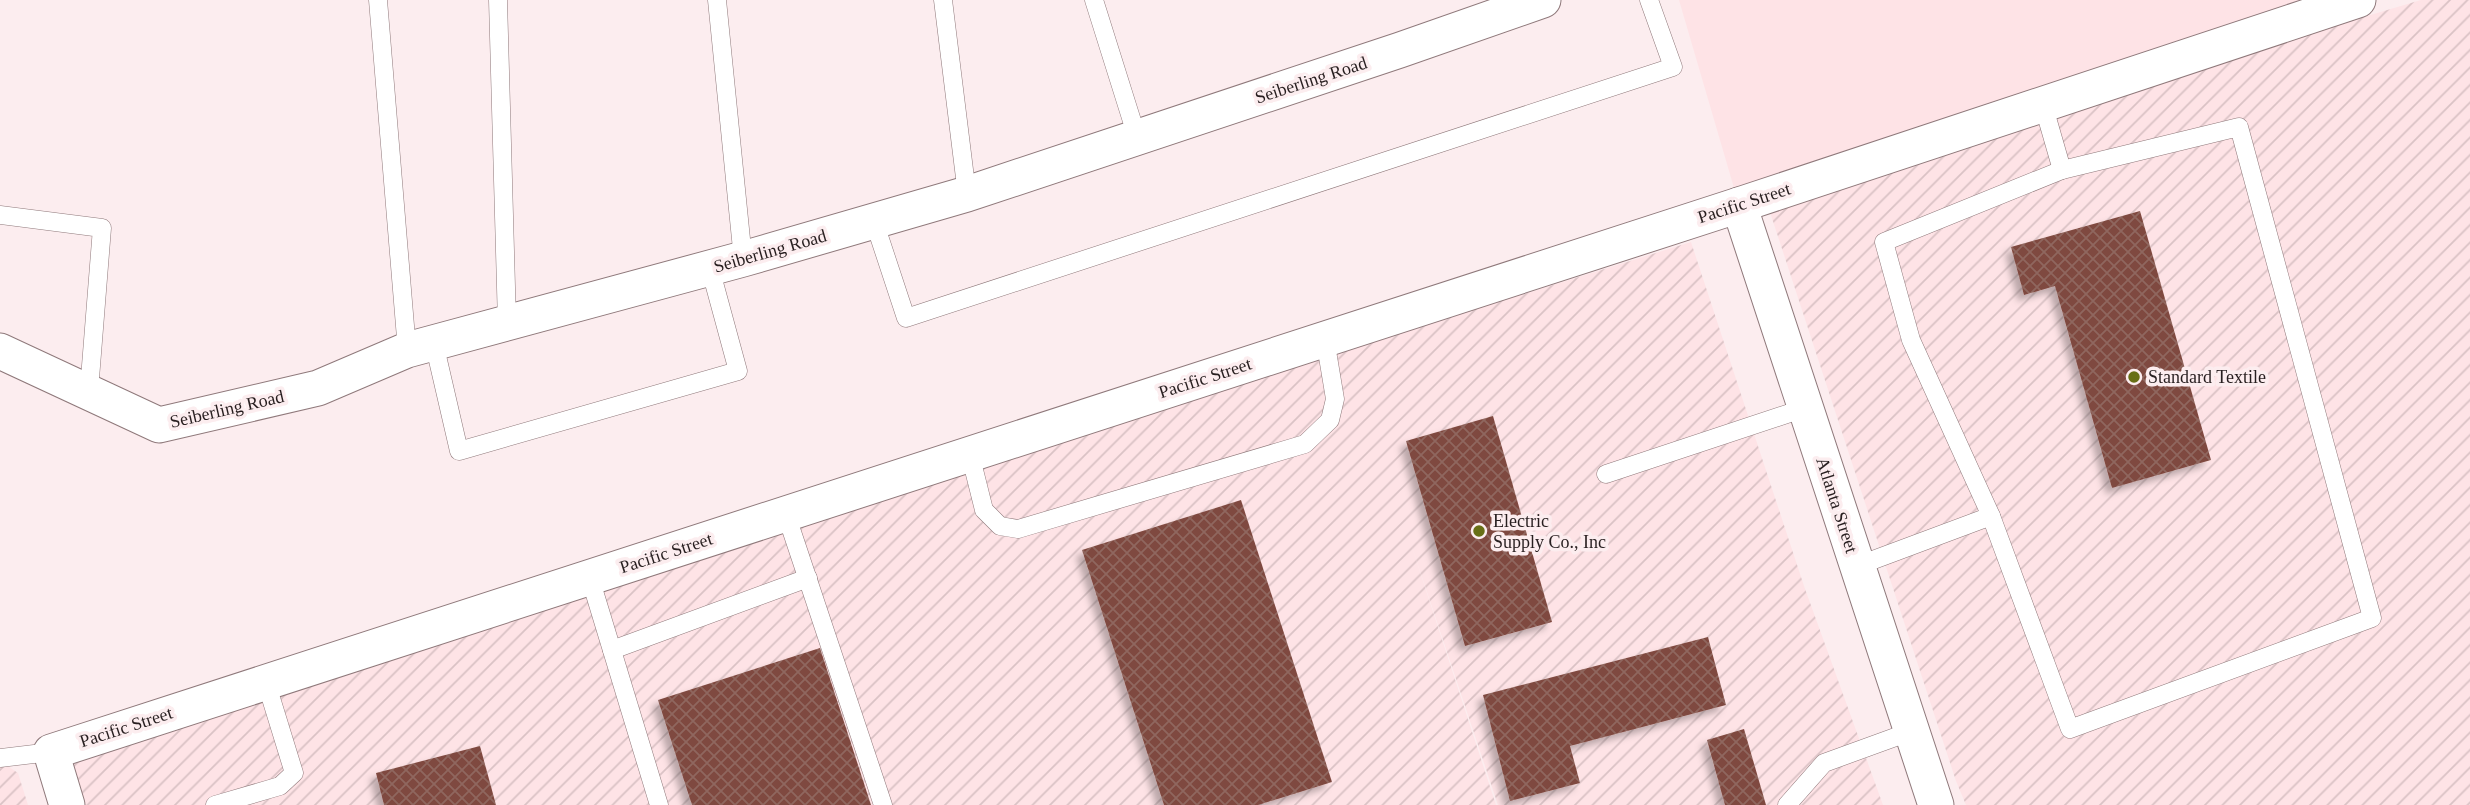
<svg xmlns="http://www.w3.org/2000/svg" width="2470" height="805" font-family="Georgia,serif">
<defs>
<pattern id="industrial-furrows" width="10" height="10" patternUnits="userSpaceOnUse" patternTransform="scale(1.75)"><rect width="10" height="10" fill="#fee3e6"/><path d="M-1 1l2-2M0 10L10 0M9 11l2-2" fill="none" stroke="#dac2c5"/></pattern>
<pattern id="building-cross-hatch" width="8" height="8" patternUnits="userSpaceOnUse" patternTransform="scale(1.75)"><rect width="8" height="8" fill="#7f493f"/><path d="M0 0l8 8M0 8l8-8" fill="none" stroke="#8f665e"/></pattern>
<filter id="shadow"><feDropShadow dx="-6" dy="6" stdDeviation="3.5" flood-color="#0004"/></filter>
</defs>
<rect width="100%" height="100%" fill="#fcedef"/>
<path fill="#fee3e6" d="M1679 0H2358L1739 205Z"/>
<g fill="url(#industrial-furrows)">
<path d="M2421 0H2470V805H1966L1956 781 1768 206 2303 35Z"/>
<path d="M1691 242 1804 586 1883 805H1498L1410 541 1496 805H69L51 752Z"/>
<path d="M0 761 18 773 28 805H0Z"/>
</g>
<g fill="url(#building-cross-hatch)" filter="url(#shadow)">
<path d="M2140 211 2211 460 2112 488 2055 286 2024 295 2011 247Z"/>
<path d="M1493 416 1552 622 1465 646 1406 441Z"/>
<path d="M1241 500 1332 782 1258 805H1164L1082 550Z"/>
<path d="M1708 637 1726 705 1570 746 1580 783 1510 801 1483 695Z"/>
<path d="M820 648 871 805H692L658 700Z"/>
<path d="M1744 729 1766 805H1725L1707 740Z"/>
<path d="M480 746 496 805H384L376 773Z"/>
</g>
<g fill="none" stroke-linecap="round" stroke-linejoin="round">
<defs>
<g id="service">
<path d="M378 0 407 350"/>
<path d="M498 0 507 323"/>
<path d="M717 0 743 259"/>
<path d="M943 0 967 194"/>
<path d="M1094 0 1137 137"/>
<path d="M0 215 102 228 89 391"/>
<path d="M874 221 906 318 1673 67 1649 0"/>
<path d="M434 343 459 451 738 371 710 268"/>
<path d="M970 454 984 510 1000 526 1018 529 1305 444 1330 420 1335 399 1325 339"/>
<path d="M1606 474 1805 408"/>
<path d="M786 514 883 805"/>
<path d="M1991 516 1911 340 1884 242 2062 170"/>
<path d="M1857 566 1991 516 2070 729 2372 618 2239 127 2062 170 2043 104"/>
<path d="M590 578 659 805"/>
<path d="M612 650 808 578"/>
<path d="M0 758 51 752"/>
<path d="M215 805 280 786 294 773 266 682"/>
<path d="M1787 805 1824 763 1912 731"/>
</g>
<g id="minor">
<path d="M1739 205 1936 805"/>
<path d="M0 351 159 425 318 388 407 350 743 259 967 194 1400 50 1543 0"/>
<path d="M67 805 51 752 1739 205 2358 0"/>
</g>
</defs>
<use href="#service" stroke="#8f797b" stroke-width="19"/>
<use href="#minor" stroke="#8f797b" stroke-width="37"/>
<use href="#service" stroke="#fff" stroke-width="18"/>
<use href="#minor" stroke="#fff" stroke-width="35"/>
</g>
<g fill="#676f16" stroke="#fcedef" stroke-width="2.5">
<circle cx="2134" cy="377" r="7"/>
<circle cx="1479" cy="531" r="7"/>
</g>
<g text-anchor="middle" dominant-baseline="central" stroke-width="7" stroke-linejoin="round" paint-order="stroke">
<g font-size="18" fill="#271e1f" stroke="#fcedef">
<text transform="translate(1311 80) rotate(-18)">Seiberling Road</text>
<text transform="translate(1744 203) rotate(-18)">Pacific Street</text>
<text transform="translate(770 251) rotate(-16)">Seiberling Road</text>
<text transform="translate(1205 378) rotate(-18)">Pacific Street</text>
<text transform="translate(227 409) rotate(-13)">Seiberling Road</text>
<text transform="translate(1837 505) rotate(72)">Atlanta Street</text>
<text transform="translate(666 553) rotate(-18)">Pacific Street</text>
<text transform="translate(126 727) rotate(-18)">Pacific Street</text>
</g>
<g font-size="18" fill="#271e1f" stroke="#fcedef" text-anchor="start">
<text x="2148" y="377">Standard Textile</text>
<text x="1493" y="521">Electric<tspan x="1493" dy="21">Supply Co., Inc</tspan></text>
</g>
</g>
</svg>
